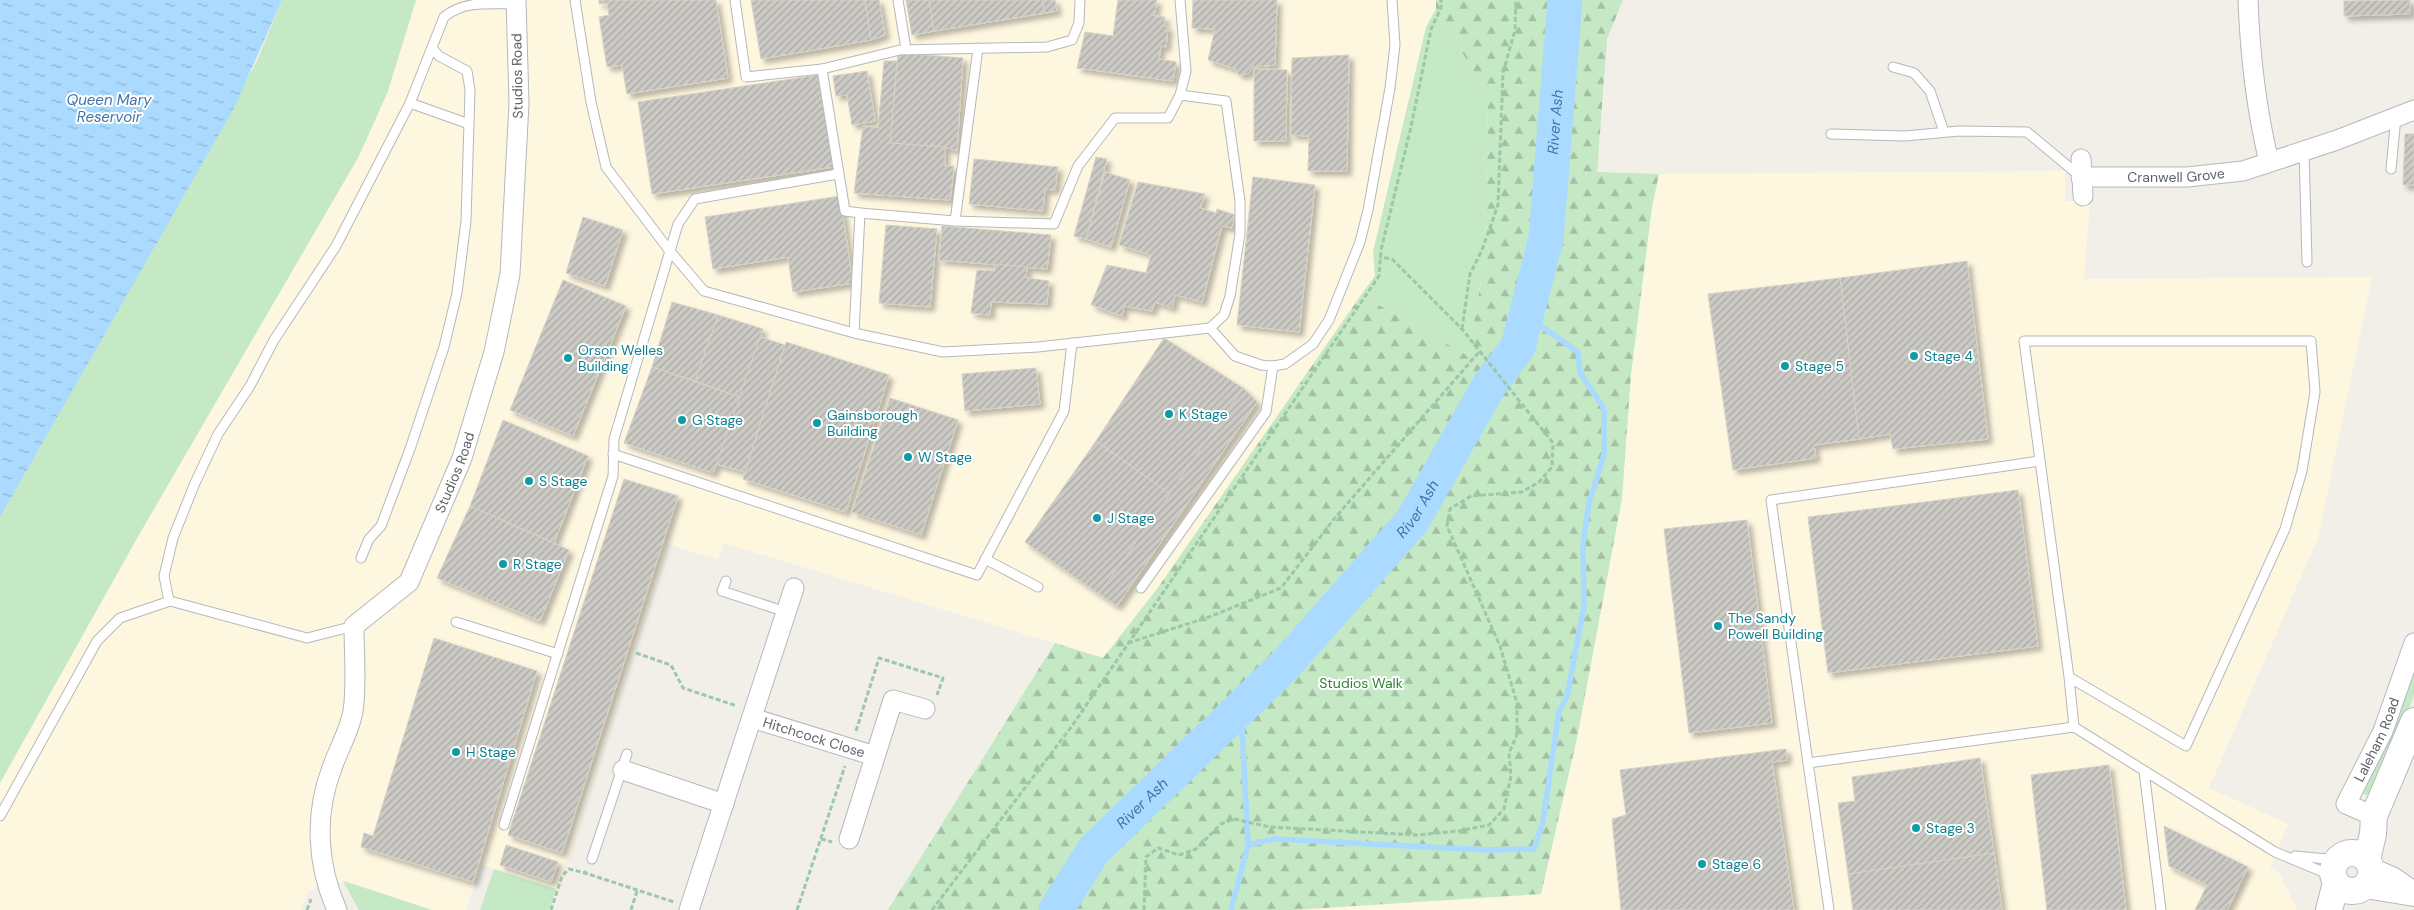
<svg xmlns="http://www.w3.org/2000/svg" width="2414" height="910" font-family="'DM Sans',sans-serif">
<defs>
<pattern id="forest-firs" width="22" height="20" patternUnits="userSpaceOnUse" patternTransform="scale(1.25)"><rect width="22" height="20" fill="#c5e8c5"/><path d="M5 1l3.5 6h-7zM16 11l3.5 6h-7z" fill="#a3c0a4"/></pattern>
<pattern id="water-ripples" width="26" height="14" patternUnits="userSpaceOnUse" patternTransform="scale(1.25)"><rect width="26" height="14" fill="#aadaff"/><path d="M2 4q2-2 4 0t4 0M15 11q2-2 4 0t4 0" fill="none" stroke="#8eb4d2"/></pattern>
<pattern id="building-hatch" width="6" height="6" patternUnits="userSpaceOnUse" patternTransform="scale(1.25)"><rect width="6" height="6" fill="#cccac5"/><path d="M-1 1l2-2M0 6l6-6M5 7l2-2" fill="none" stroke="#a9a8a4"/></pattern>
<filter id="shadow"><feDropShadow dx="4.5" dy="4.5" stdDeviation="2.5" flood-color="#0004"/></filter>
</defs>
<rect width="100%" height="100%" fill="#f1efe8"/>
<g fill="#fef7e0">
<path d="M416 0H1436V9L1426 27 1373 252 1375 276 1157 589 1103 658 724 543 718 560 668 544 569 856 556 889 482 865 466 910H432L343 881 308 891 301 910H0V783L140 533 359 156 388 91Z"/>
<path d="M2065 171V201H2090L2084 279 2372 277 2318 538 2209 788 2288 824 2270 868 2280 874 2297 910H1292L1541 894 1577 738 1622 498 1631 374 1652 207 1659 174Z"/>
</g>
<g fill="#c5e8c5">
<path d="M282 0H416L388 91 359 156 140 533 0 783V517L257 61Z"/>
<path d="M1436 9 1488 95 1485 258 1468 356 1361 295 1375 276 1373 252 1426 27Z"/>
<path d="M2414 668V696L2397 738 2370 794 2364 795 2361 791Z"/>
<path d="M494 869 556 889 549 910H480Z"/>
<path d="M343 881 356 885 432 910H359Z"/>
</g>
<path fill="url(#forest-firs)" d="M1436 0H1623L1607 39 1597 172 1659 174 1652 207 1631 374 1622 498 1577 738 1541 894 1292 910H888L1055 643 1103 658 1157 589 1361 295 1468 356 1485 258 1488 95 1436 9Z"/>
<path fill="url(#water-ripples)" d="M0 0H282L234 108 0 517Z"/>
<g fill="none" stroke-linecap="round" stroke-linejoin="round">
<g stroke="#aadaff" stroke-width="5.5">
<path d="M1248 845 1274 839 1487 850 1534 849 1543 821 1559 711 1567 697 1584 606 1583 544 1589 503 1604 454V408L1580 373 1578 352 1526 316"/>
<path d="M1231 910 1248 845 1241 708"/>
</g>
<path stroke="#aadaff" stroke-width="35" id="s1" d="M1056 910 1094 850 1287 663 1413 520 1490 384 1518 347 1546 239 1565 0"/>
</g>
<g fill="url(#building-hatch)" stroke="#d6d1c6" filter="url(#shadow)">
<path d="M599 0H716L728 78 627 94 622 65 607 67 599 17 609 15 607 3 599 4Z"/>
<path d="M751 0H865L871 40 761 59Z"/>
<path d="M865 0H879L885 35 871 40Z"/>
<path d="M906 0H929L934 31 912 35Z"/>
<path d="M929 0H1042L1045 13 934 31Z"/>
<path d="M1042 0H1055L1057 11 1045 13Z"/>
<path d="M1118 0H1157L1154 16 1165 17 1164 26 1168 27 1166 47 1161 46 1159 59 1176 62 1173 81 1077 68 1085 32 1113 36Z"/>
<path d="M1193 0H1277L1275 65 1253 67 1249 73 1243 75 1238 74 1236 69 1208 60 1215 29 1192 28Z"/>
<path d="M2410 0V14L2344 16V1Z"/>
<path d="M898 53 963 58 957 151 945 147 890 143Z"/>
<path d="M1349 55 1347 171H1308L1309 136 1291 135 1292 58Z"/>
<path d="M884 61H897L890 143 945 147V166H954L950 200 854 193 863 126 878 128Z"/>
<path d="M1254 69 1287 70 1286 141H1254Z"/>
<path d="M867 71 875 121 852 125 847 95 836 96 833 76Z"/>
<path d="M818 75 833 167 652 194 638 102Z"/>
<path d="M2405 134H2414V185H2403Z"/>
<path d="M1096 157 1107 159 1086 239 1074 236Z"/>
<path d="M974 159 1058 167 1055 190 1045 189 1043 211 969 204Z"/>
<path d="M1105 172 1130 180 1111 247 1086 239Z"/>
<path d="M1253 177 1315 185 1299 332 1237 325Z"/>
<path d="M1138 182 1205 194 1200 208 1216 213 1217 209 1235 215 1232 228 1222 226 1202 302 1175 295 1172 308 1155 302 1152 311 1124 306 1122 316 1091 305 1107 265 1146 273 1151 255 1119 245Z"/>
<path d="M840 196 853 283 793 292 788 257 713 269 705 217Z"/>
<path d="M583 217 623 230 605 286 566 273Z"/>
<path d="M886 225 937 229 930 307 879 303Z"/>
<path d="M942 226 1051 235 1047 269 939 260Z"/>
<path d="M1967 261 1988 439 1893 449 1890 434 1859 439 1840 278Z"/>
<path d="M995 264 1027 267 1026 278 1049 281 1047 304 991 302 990 315 971 313 977 270 995 271Z"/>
<path d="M1840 278 1859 439 1814 445 1816 458 1733 470 1708 294Z"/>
<path d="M563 280 626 306 573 436 510 410Z"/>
<path d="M672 302 718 315 695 381 652 367Z"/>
<path d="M718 315 763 329 740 397 695 381Z"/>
<path d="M760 337 785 345 745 472 716 464Z"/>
<path d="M1164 338 1243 388 1170 494 1096 441Z"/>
<path d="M786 342 889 375 846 512 743 479Z"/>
<path d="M652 367 740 397 713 473 624 443Z"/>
<path d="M1036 368 1040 404 965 411 962 374Z"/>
<path d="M1243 388 1257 402 1117 606 1099 594Z"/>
<path d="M890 398 958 420 921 535 852 512Z"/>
<path d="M503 420 588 456 554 543 470 506Z"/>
<path d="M1096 441 1170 494 1099 594 1025 542Z"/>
<path d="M624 479 678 496 562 853 508 835Z"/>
<path d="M2018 490 2038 646 1828 673 1808 517Z"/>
<path d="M470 506 569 550 540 621 437 578Z"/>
<path d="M1747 520 1772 723 1689 733 1664 529Z"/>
<path d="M434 638 537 671 473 882 361 847 364 833 373 836Z"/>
<path d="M1786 749 1787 760 1772 762 1794 910H1621L1612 819 1626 815 1620 770Z"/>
<path d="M1980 758 1994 853 1848 874 1838 803 1855 801 1852 777Z"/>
<path d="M2109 765 2126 910H2047L2031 775Z"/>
<path d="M2164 826 2248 867 2227 910H2195L2207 885 2169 866Z"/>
<path d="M506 845 558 862 551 882 500 865Z"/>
<path d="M1994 853 2002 910H1853L1848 874Z"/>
</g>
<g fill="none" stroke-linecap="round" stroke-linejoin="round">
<defs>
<g id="service">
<path d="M575 0 591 102 606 167 669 250 704 291 854 333 943 352 1038 347 1210 328 1224 315 1230 296 1240 234V201L1226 101 1180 95 1168 118H1115L1078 166 1054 224 955 221 860 213 854 333"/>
<path d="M735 0 746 77 822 69 900 50 1047 47 1072 40 1079 23 1080 0"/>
<path d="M898 0 906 49"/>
<path d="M1893 67 1914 73 1930 91 1944 132"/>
<path d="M822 69 845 211 860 213"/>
<path d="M1180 95 1186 71 1180 0"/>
<path d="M410 103 469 124"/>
<path d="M1831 134 1905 136 1959 131 2027 132 2081 177"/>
<path d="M2304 150 2307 262"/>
<path d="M2391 169 2396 117"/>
<path d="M955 221 978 48"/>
<path d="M1210 328 1235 356 1261 365 1273 366 1285 364 1313 344 1329 320 1360 242 1368 210 1390 88 1395 45 1392 0"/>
<path d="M613 454 977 575 1064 411 1072 343"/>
<path d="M361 558 369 539 381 526 410 449 444 347 457 293 466 221 470 90 467 71 439 56 432 48"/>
<path d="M985 559 1038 587"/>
<path d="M726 581 722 591 786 612"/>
<path d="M1141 588 1266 412 1273 366"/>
<path d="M169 601 164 576 173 538 195 483 218 434 250 386 274 340 336 246 410 103 444 17C464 0 490 4 516 4"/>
<path d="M456 622 558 654"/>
<path d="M2069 677 2186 746 2285 529 2302 471 2315 392 2311 341H2024L2069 677 2074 727"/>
<path d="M1808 763 1771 500 2040 461"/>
<path d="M2144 771 2161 910"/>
<path d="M0 816 97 641 120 618 170 601 307 638 354 626"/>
<path d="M504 825 613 476 614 439 678 224 695 199 838 174"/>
<path d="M2295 856 2338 860"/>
<path d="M592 859 627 754"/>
<path d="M1829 910 1808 763 2074 727 2275 852 2333 876"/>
</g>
<g id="minor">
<path d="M2248 0C2250 55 2256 108 2269 162"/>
<path d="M2081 159 2083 196"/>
<path id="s2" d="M2081 177H2187L2243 171 2337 140 2414 110"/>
<path id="s3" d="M752 718 875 756"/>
<path d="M623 770 724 804"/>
<path id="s4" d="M2374 816 2346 804 2383 731 2414 643"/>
<path d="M849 839 893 700 925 709"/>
<path id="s5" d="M337 910C317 865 314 815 332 768 338 750 350 730 353 711 357 687 354 652 354 626L409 582 462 458 494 352 510 274 519 103 516 0"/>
<path d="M689 910 794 588"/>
</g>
<g id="tertiary">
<path d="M2371 869 2392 878 2414 893"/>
<path d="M2365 887 2414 895"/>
</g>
<g id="secondary">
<circle cx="2352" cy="872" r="19"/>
<path d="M2367 860 2373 834 2374 816 2414 721"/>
<path d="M2329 910 2336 883"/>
</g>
</defs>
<use href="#service" stroke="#b5b8bc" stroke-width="11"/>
<use href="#minor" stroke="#b5b8bc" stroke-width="21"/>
<use href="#tertiary" stroke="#b5b8bc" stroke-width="24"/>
<use href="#secondary" stroke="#b6babf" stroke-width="28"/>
<g stroke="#9cc7a9" stroke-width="3" stroke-dasharray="5 2.5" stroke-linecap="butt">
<path d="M1462 329 1470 274 1482 250 1498 205 1503 73 1515 30 1516 0"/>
<path d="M1128 643 1209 617 1281 588 1334 519 1479 352"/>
<path d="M636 653 671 665 683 688 737 706"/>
<path d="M856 731 879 658 943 678 937 695"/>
<path d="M821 839 832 842"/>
<path d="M586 871 585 873 674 902"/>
<path d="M307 910 311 899"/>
<path d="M551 910 562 876 569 869 585 873"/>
<path d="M631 910 637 891"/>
<path d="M797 910 845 766"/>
<path d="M932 910 1072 726 1379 276 1381 250 1411 127 1431 29 1441 8V0"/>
<path d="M1144 910 1146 857 1158 848 1179 855 1196 849 1221 824 1234 819 1270 827 1417 835 1459 831 1489 825 1504 809 1511 776 1509 753 1517 735V703L1500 646 1447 526 1450 509 1471 496 1522 492 1539 482 1552 467 1553 443 1462 329 1392 259 1380 257"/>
</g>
<use href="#service" stroke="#fff" stroke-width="9"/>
<use href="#minor" stroke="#fff" stroke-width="19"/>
<use href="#tertiary" stroke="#fff" stroke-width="22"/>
<use href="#secondary" stroke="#fff" stroke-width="26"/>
</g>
<g fill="#0f9aa8" stroke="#fff" stroke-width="2">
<circle cx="1914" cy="356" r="5"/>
<circle cx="568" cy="358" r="5"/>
<circle cx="1785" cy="366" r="5"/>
<circle cx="1169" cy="414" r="5"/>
<circle cx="682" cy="420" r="5"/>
<circle cx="817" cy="423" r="5"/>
<circle cx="908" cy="457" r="5"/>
<circle cx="529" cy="481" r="5"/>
<circle cx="1097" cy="518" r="5"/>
<circle cx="503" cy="564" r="5"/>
<circle cx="1718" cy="626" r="5"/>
<circle cx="456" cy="752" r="5"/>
<circle cx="1916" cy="828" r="5"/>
<circle cx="1702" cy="864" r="5"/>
</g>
<g text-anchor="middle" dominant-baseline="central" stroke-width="4" stroke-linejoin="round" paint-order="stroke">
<g font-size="14" fill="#5f6368" stroke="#fff">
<text transform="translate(517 76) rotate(-91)">Studios Road</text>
<text stroke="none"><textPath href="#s2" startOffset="95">Cranwell Grove</textPath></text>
<text stroke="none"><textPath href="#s5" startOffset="481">Studios Road</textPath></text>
<text stroke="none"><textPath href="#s3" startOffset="65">Hitchcock Close</textPath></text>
<text stroke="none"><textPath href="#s4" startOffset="102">Laleham Road</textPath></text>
</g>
<g font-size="14" fill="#0d838f" stroke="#fff" text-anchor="start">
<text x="578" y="350">Orson Welles<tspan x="578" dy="16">Building</tspan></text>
<text x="1924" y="356">Stage 4</text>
<text x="1795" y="366">Stage 5</text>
<text x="1179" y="414">K Stage</text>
<text x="827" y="415">Gainsborough<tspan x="827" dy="16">Building</tspan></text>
<text x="692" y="420">G Stage</text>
<text x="918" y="457">W Stage</text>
<text x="539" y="481">S Stage</text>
<text x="1107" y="518">J Stage</text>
<text x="513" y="564">R Stage</text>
<text x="1728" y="618">The Sandy<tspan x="1728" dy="16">Powell Building</tspan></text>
<text x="466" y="752">H Stage</text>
<text x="1926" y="828">Stage 3</text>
<text x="1712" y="864">Stage 6</text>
</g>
<g font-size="14" fill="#348238" stroke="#fff">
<text x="1361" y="683">Studios Walk</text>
</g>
<g font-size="15" font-style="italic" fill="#4174aa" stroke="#fff">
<text x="109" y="100">Queen Mary<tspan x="109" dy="17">Reservoir</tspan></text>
<text stroke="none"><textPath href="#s1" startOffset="962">River Ash</textPath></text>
<text stroke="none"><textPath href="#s1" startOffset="542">River Ash</textPath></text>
<text stroke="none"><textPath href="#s1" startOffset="138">River Ash</textPath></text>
</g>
</g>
</svg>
